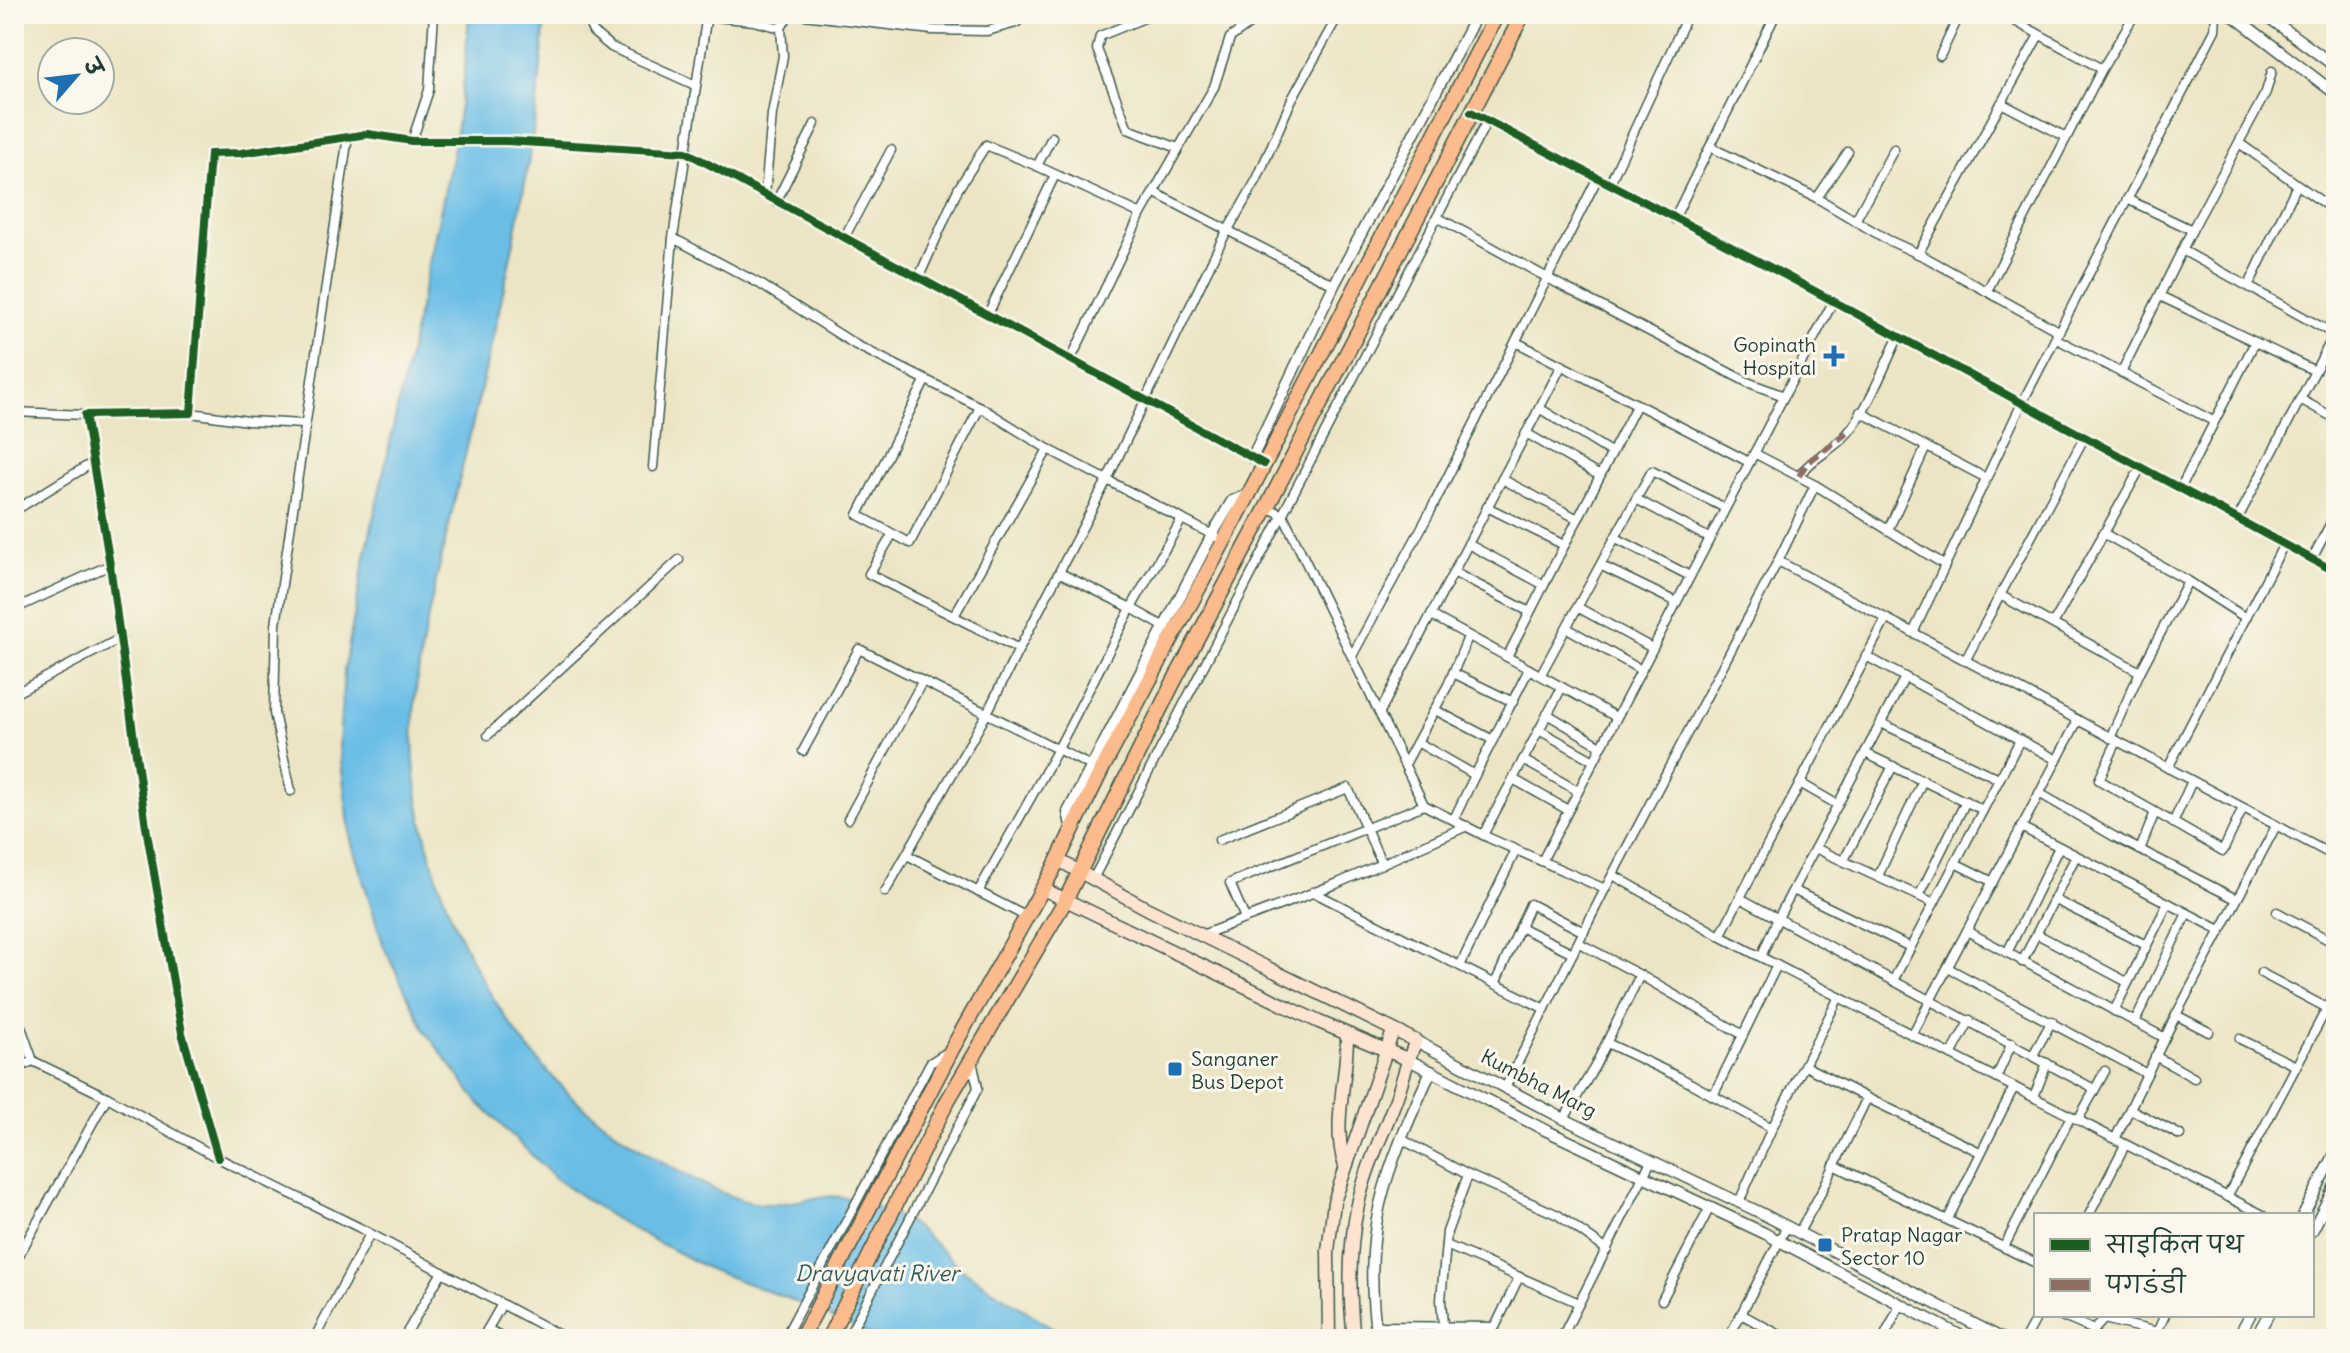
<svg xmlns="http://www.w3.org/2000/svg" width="2350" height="1353" font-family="Delius,'Playpen Sans Deva',sans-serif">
<rect width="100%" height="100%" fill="#fbf7ec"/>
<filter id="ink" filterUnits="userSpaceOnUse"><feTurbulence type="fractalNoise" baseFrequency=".0125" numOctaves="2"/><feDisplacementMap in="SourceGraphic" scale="16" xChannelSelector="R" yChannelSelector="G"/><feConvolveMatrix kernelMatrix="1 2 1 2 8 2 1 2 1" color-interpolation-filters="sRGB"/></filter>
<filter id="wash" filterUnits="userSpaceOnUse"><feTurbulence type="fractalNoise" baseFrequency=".006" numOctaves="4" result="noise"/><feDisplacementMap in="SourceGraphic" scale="32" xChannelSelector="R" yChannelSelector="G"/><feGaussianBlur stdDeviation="1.8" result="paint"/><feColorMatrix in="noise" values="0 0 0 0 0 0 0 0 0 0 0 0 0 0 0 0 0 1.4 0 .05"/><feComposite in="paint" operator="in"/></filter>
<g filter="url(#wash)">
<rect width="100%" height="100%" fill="#ece5c5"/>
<path fill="#6abee6" stroke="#447e8d" stroke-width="2" d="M469 14H545C536 183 489 348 452 512 433 596 406 687 415 775 427 889 483 1006 563 1088 590 1115 626 1140 659 1160 683 1174 734 1202 761 1204 789 1207 820 1192 846 1198 864 1202 896 1214 910 1223 932 1238 948 1259 969 1274 1002 1296 1036 1317 1070 1339L878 1338 789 1299 711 1270 621 1223 556 1179 478 1102 425 1031 384 947 351 841 339 746 344 671 364 562 453 153 464 78Z"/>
</g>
<g filter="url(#ink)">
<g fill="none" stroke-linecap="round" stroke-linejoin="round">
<defs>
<g id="minor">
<path d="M585 14 593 32 611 47 695 85"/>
<path d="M795 14 932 30 987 31 1016 23 1025 14"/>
<path d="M1154 14 1100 36 1097 49 1128 129 1178 148"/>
<path d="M2002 14 2102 69 2135 14"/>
<path d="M707 16 754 21 781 28 789 14"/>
<path d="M1940 56 1960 14"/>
<path d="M2001 103 2066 137"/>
<path d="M1472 112C1584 172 1698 228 1809 288 1984 384 2160 478 2336 572"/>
<path d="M412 141 429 90 434 14"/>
<path d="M2239 143 2336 212"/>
<path d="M1710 147 1817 198 1888 240 1925 257 2058 331"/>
<path d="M1037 166 1141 214"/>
<path d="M1609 185 1688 14"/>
<path d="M1155 193 1334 285"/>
<path d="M765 195 772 114 783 56 781 28"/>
<path d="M1817 198 1848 152"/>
<path d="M2127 199 2192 230 2266 92 2272 71"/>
<path d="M776 202 815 124"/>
<path d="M1437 217 1564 287 1747 382 1784 396"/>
<path d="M1674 219 1776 14"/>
<path d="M1855 221 1894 149"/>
<path d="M673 238 760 284 856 345 980 407 1048 449 1107 480 1019 649"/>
<path d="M844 238 891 150"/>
<path d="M2182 250 2334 334"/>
<path d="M1918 254 2039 35"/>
<path d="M919 277 958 189 986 145 1037 166 1052 137"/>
<path d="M2249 285 2297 185"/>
<path d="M1987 291 2102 69"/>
<path d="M2160 296 2315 371"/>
<path d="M988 314 1055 175"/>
<path d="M2055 338 2213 421"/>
<path d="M1516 342 1749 462"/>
<path d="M1071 359 1141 214 1214 87 1230 38 1263 14"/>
<path d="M2122 371 2192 230"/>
<path d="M925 381 858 515 910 543 980 407"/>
<path d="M2300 399 2336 419"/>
<path d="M1539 408 1612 453"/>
<path d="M14 412 85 415"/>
<path d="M1860 412 1986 478"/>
<path d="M191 413 248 421 304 424"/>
<path d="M1526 433 1600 476"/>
<path d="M1754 453 1815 485 1945 565"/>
<path d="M653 467 673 238 707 14"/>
<path d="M1799 476C1811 459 1827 453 1842 439 1866 417 1883 368 1898 338"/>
<path d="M1502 479 1578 519"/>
<path d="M2180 489 2255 342"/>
<path d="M1636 499 1652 471 1725 508"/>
<path d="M1267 507 1283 515 1424 805 1489 838 1605 889"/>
<path d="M1487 507 1564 545"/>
<path d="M14 511 92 463"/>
<path d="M1182 519 1224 541"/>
<path d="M2237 520 2336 331"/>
<path d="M1888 530 1926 447"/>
<path d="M2103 533 2188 581 2246 618"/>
<path d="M1616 538 1690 576"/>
<path d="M1468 544 1544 585"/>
<path d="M2312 559 2336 513"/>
<path d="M1778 561 2336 857"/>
<path d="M1602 566 1676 602"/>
<path d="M1453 572 1530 612"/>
<path d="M2000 595 2140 672"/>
<path d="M1579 608 1652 648"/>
<path d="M14 609 110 565"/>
<path d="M1431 615 1616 717"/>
<path d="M954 616 1048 449"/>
<path d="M2053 624 2141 467"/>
<path d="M1567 628 1641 670"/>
<path d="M1168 629 1131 608 1182 519 1107 480 1221 242 1257 179 1292 99 1339 14"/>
<path d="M1913 633 2022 403 2215 30 2216 14"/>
<path d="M1352 656 1430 512 1597 179"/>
<path d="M1866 656 2057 760"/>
<path d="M1507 657 1637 404"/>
<path d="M1965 661 2085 436"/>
<path d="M1453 673 1513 702"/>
<path d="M1541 674 1636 499 1709 538"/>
<path d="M14 694 121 638"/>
<path d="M1435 710 1493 740"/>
<path d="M1380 712 1562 365"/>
<path d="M1547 714 1601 746"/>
<path d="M1881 723 1999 779"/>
<path d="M1539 730 1594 761"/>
<path d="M488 735 679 560"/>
<path d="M2110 738 2140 672 2188 581"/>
<path d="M2117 741 2099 780 2223 851 2243 808"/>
<path d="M1417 742 1475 775 1529 669"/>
<path d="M803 751 859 649 1097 769"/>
<path d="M1865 753 1983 810"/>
<path d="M1523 760 1578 791"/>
<path d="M1405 764 1448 685 1468 637"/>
<path d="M2168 768 2284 544"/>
<path d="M1513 779 1568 810"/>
<path d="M1800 783 1838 805"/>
<path d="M291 791 274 713 276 625 348 136"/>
<path d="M2039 793 2115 837 2236 899"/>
<path d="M848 819 922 682"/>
<path d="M1454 819 1475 775"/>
<path d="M2173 823 2192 781"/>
<path d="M2021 827 2220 930"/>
<path d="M1483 835 1562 687"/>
<path d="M1219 840 1348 788 1382 864"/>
<path d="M1815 848 1934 903"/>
<path d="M2140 850 2155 812"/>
<path d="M907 855 1027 917"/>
<path d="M1844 860 1893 766"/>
<path d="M1542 861 1833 302"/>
<path d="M1955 863 1993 882"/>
<path d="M1613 875 1720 936 2263 1215"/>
<path d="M1878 876 1923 780"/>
<path d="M1093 879 1487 121"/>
<path d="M1793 890 1910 947"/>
<path d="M885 892 986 715 1019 649 869 574 892 535"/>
<path d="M978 892 1058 749 1131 608 1060 573"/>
<path d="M1313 892 1545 1009"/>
<path d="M1919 896 1966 801"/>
<path d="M1740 898 2094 1089"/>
<path d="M2055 900 2146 945"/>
<path d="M2277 912 2336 944"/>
<path d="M1245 918 1230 883 1424 805"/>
<path d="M1520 927 1573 953"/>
<path d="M1967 931 2165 1038"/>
<path d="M2037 934 2127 982"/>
<path d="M1202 935 1336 884 1467 826"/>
<path d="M1720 936 1886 619"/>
<path d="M1579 943 1640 975"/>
<path d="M2007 953 2059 847"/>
<path d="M1761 957 1778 918 1905 677"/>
<path d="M2022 962 2076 856"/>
<path d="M1460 966 1516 850"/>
<path d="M1948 968 2147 1074"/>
<path d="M2261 973 2327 1008"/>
<path d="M1894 979 2020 740"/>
<path d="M1495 984 1530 904 1584 932"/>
<path d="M14 1007 33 1061 107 1097 218 1158 358 1227 567 1339"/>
<path d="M2114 1011 2168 903"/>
<path d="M2176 1015 2209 1032"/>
<path d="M2135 1022 2187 913"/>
<path d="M1912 1035 2078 720"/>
<path d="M2240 1039 2296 1066"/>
<path d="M1607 1043 1679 1077 1772 1128 1739 1202"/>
<path d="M1951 1055 1970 1020"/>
<path d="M2033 1055 2052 1021"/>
<path d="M2155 1056 2194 1078"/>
<path d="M14 1070 33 1061"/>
<path d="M1996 1078 2012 1043"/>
<path d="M1505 1088 1605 889 1778 561 1815 485"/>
<path d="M1713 1096 1743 1035"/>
<path d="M2034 1097 2047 1063"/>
<path d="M1867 1098 1980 1152"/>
<path d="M2130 1109 2180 1135"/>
<path d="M1564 1119 1595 1066 1640 975 1743 1035 1777 965"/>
<path d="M2078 1120 2105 1071"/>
<path d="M1772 1128 1839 997"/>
<path d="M2115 1139 2176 1015 2276 826"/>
<path d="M1403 1140 1468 1175 1558 1215 1607 1250"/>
<path d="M218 1158 182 1033 146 827 110 565 85 415 191 413 210 154 241 153 368 134 412 141H507L686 152 1254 459"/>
<path d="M1834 1165 2036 1263"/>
<path d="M2227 1197 2336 991"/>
<path d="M2089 1215 2125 1145"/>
<path d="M1948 1219 2014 1087"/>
<path d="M1799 1232 1822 1191 1867 1098 1805 1066"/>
<path d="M1446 1245 1579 1303"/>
<path d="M2004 1247 2071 1116"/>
<path d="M14 1264 107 1097"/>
<path d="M1662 1300 1710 1207"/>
<path d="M1741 1314 1787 1339"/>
<path d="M2059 1315 2094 1330 2104 1319 2157 1332"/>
<path d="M1443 1325 1441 1300 1447 1232 1468 1175"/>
<path d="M1375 1326 1495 1327 1519 1277"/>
<path d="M487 1330 505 1339"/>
<path d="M314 1339 370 1234"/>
<path d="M403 1339 442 1272"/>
<path d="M482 1339 502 1304"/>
<path d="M784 1339 930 1063 946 1053"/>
<path d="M847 1339 978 1088 972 1061"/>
<path d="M1561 1339 1651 1161"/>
<path d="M1728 1339 1787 1226"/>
<path d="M1883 1339 1901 1304"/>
<path d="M2025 1339 2038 1315"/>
<path d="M2159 1339 2157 1332 2165 1315"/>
</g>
<g id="tertiary">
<path d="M2231 14 2336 94"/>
<path d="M2264 14 2336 67"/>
<path d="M1252 458 1334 285 1477 14"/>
<path d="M1072 830 1068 812 1212 535 1232 501 1249 494"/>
<path d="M1416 1041 1564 1119 1757 1211 2003 1339"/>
<path d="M1407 1059 1545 1130 1764 1233 1967 1339"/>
<path d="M2303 1215 2336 1152"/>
<path d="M2312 1231 2336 1184"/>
<path d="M1377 1339C1371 1296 1370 1246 1380 1204 1391 1158 1412 1113 1431 1071"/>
<path d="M2237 1339 2250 1315"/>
<path d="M2255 1339 2268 1315"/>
</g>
<g id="secondary">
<path d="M1058 860 1148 909 1416 1041C1407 1060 1403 1080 1396 1099 1383 1134 1366 1168 1358 1204 1349 1246 1349 1296 1354 1339"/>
<path d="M1043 889 1319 1022 1407 1059"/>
<path d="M1345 1166C1331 1125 1348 1077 1347 1034"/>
<path d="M1329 1339 1328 1251 1334 1202 1393 1031"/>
</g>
<g id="trunk">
<path d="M801 1339 952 1049 1053 870 1101 771 1249 494 1497 14"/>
<path d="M828 1339 948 1100 1065 901 1172 685 1267 507 1523 14"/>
</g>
</defs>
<use href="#minor" stroke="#3e564a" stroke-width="11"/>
<use href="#tertiary" stroke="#3e564a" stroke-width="13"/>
<use href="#secondary" stroke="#3e564a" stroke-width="15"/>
<use href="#trunk" stroke="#3e564a" stroke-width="17"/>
<use href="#minor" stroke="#fff" stroke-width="8"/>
<use href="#tertiary" stroke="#fff" stroke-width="10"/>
<use href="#secondary" stroke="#fde4d1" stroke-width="12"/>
<use href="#trunk" stroke="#fbbb8c" stroke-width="14"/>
<path stroke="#8d6e63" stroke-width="6" stroke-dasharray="12 6" stroke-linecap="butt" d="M1799 476 1807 463 1847 433"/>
<defs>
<g id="cycleway">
<path d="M1471 112C1583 171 1697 228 1809 288 1984 383 2160 478 2336 572"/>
<path d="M218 1158 182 1033 146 827 110 565 85 415 191 413 210 154 241 153 368 134 412 141H507L686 152 1264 464"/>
</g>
</defs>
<use href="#cycleway" stroke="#fbf7ec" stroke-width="13"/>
<use href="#cycleway" stroke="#1b5e20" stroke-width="8"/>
</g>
</g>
<g fill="#1f6fb2" stroke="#fbf7ec" stroke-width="3">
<path d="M1830 344h8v8h8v8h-8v8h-8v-8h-8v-8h8z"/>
<rect x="1167" y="1061" width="16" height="16" rx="4"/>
<rect x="1817" y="1237" width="16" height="16" rx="4"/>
</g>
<g text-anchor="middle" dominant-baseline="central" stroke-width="6" stroke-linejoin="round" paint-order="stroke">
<g font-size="20" fill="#1f3d34" stroke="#fbf7ec" text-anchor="start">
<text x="1816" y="344" text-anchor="end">Gopinath<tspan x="1816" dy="23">Hospital</tspan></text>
<text x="1191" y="1058">Sanganer<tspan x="1191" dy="23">Bus Depot</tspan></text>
<text x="1841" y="1234">Pratap Nagar<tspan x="1841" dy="23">Sector 10</tspan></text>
</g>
<g font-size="20" fill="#1f3d34" stroke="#fbf7ec">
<text transform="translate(1539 1083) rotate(27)">Kumbha Marg</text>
</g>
<g font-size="22" font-style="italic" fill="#325d60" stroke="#fbf7ec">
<text x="877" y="1273">Dravyavati River</text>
</g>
</g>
<rect width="2350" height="1353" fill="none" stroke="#fbf7ec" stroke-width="48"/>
<rect x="2034" y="1213" width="280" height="104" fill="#fbf7ec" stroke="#a3ada2" stroke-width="2"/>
<rect x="2050" y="1239" width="40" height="12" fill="#1b5e20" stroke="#a3ada2" stroke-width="2"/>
<text x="2106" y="1253" font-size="24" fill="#1f3d34">साइकिल पथ</text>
<rect x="2050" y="1279" width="40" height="12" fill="#8d6e63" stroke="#a3ada2" stroke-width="2"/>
<text x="2106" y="1293" font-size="24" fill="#1f3d34">पगडंडी</text>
<g transform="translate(76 76) rotate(62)"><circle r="38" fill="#fbf7ec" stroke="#a3ada2" stroke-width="2"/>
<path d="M0-6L14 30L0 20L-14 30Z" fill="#1f6fb2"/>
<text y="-12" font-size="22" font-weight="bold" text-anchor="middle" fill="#1f3d34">उ</text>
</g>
</svg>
